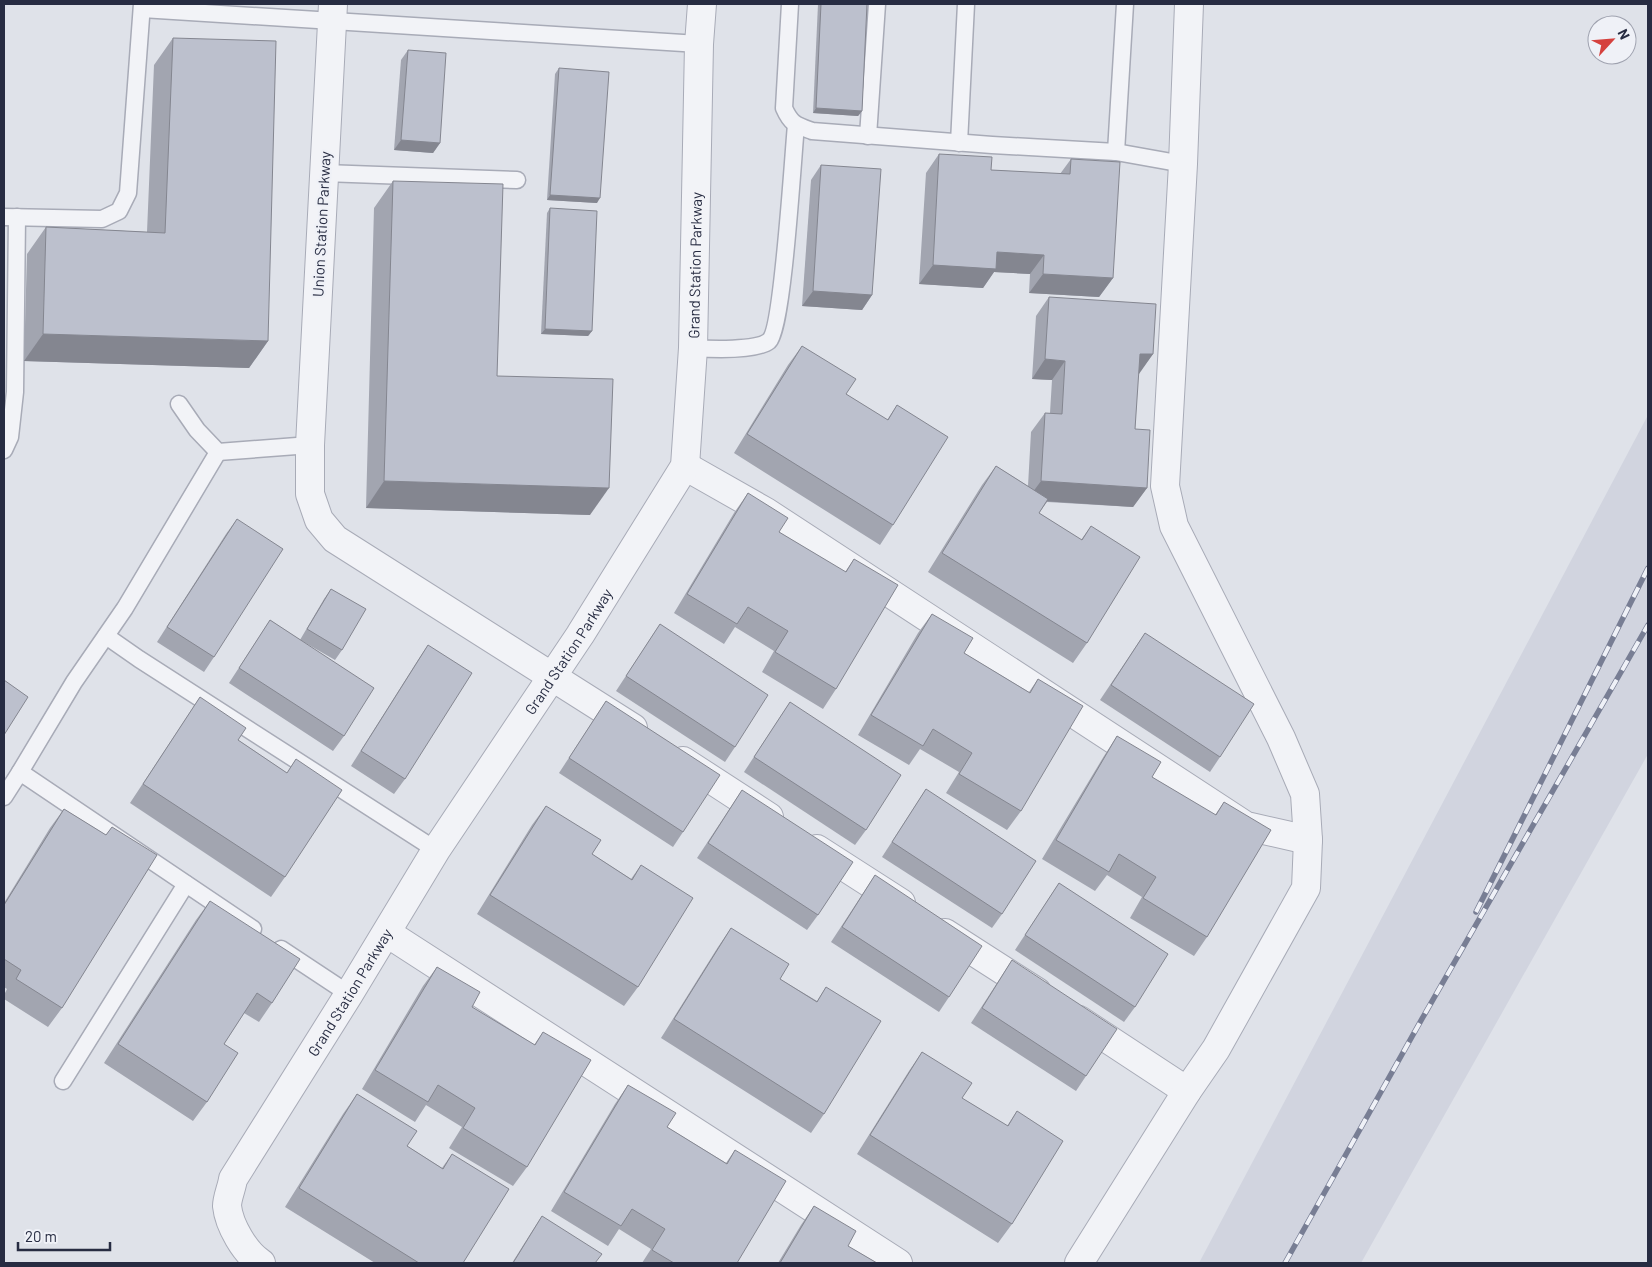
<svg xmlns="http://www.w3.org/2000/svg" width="1652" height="1267" font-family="Barlow,sans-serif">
<rect width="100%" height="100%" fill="#dfe2e9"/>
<path fill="#d1d4df" d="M1648 415V754L1361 1263H1199Z"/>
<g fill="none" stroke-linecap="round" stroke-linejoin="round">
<defs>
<g id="lane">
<path d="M790 4 784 108C791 124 796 125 812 131L992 145 1116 152 1183 164"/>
<path d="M142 9 699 44"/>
<path d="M868 136 877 4"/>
<path d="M959 143 966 4"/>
<path d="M1116 152 1125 4"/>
<path d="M324 173 517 180"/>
<path d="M4 217 102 219 119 211 128 193 142 4"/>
<path d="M693 348C709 349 757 351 769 341 783 328 793 155 796 125"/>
<path d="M179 404 197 430 218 452 310 445"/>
<path d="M4 450 10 437 15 392 17 217"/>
<path d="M106 636 139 659 436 850"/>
<path d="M20 772 74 682 125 608 218 452"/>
<path d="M4 797 20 772 253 929"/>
<path d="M281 949 349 994"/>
<path d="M63 1081 186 884"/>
</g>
<g id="street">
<path d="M333 4 310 445V494L319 520 335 539 633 728"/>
<path d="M685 466 766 512 1246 826 1308 840"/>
<path d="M683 761 769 817"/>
<path d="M817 849 901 903"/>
<path d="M387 933 898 1263"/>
<path d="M945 933 1037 992"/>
<path d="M1079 1020 1187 1091"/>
<path id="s1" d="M261 1263C245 1253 229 1225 227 1206 227 1198 232 1187 233 1179L349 994 436 850 580 635 685 466 693 348 699 44 702 4"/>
<path d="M1079 1263 1187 1091 1216 1049 1306 888 1308 840 1305 794 1281 738 1174 526 1165 486 1183 164 1189 4"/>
</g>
</defs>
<use href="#lane" stroke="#a8abb7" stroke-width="19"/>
<use href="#street" stroke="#a8abb7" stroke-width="30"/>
<use href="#lane" stroke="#f2f3f7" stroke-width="16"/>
<use href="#street" stroke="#f2f3f7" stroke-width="28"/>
<defs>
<g id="rail">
<path d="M1476 912 1648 568"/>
<path d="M1285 1263 1423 1017 1648 625"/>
</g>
</defs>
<use href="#rail" stroke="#787e94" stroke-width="5.5"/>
<use href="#rail" stroke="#eff1f7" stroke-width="4" stroke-dasharray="11" stroke-linecap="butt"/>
</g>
<g fill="#a2a5b0">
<path d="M818 4H867L862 111 858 116 813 113Z"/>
<path d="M173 38 268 341 249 368 24 361 27 254 46 227 147 232 154 65Z"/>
<path d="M408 50 440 143 433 153 394 150 401 60Z"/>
<path d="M559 68 597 203 547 200 555 74Z"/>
<path d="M939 154 991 170 1060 174 1071 159 1113 278 1099 297 1029 293 1030 274 994 272 983 288 919 284 926 173Z"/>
<path d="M821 165 872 295 862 310 802 306 811 180Z"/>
<path d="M393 181 497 376 590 515 366 508 374 208Z"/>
<path d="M550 208 592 331 588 336 541 334 547 213Z"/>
<path d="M1049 297 1153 354 1138 374 1135 429 1147 488 1133 507 1047 502 1039 513 1081 540 1091 526 1087 643 1073 663 928 572 982 485 996 466 1028 486 1031 432 1045 413H1050L1052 380 1032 379 1036 316Z"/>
<path d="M802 346 846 394 887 420 897 405 893 525 880 545 734 453 788 365Z"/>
<path d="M748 493 779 532 845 572 854 559 836 689 823 709 762 672 774 651 735 627 724 644 674 613 734 513Z"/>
<path d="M237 519 214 657 204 672 157 642 226 534Z"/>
<path d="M331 589 342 650 335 660 302 641 344 736 333 751 229 683 270 620 300 640 324 599Z"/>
<path d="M932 614 964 653 1029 692 1038 679 1021 811 1007 830 946 793 959 772 920 749 909 765 858 735 918 633Z"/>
<path d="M660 624 735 747 725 762 616 691Z"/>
<path d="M1145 633 1220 757 1210 772 1100 700Z"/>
<path d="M428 645 405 779 394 794 351 766 418 660Z"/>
<path d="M200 697 238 740 287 773 296 759 285 877 271 897 130 803Z"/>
<path d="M606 701 683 832 673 847 559 773Z"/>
<path d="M790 702 866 830 855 845 744 772Z"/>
<path d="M1117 736 1152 777 1215 815 1224 802 1207 937 1194 956 1130 918 1142 897 1107 875 1095 891 1042 859 1104 756Z"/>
<path d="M926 789 1002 914 992 928 882 857Z"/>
<path d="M742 790 818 915 807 930 697 858Z"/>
<path d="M546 806 592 854 631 879 641 865 638 987 624 1006 477 914 532 825Z"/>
<path d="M64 809 106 835 112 827 62 1008 48 1027 4 999V995L7 989 4 987V903L50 828Z"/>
<path d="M875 875 949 997 939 1012 831 942Z"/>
<path d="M1059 883 1135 1007 1124 1022 1015 950Z"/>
<path d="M210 901 272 1003 259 1022 244 1013 224 1044 207 1102 193 1121 104 1063 196 920Z"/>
<path d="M731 928 780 979 817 1001 826 987 824 1114 811 1133 661 1038 718 947Z"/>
<path d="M1012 960 1086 1076 1076 1091 971 1023Z"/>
<path d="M437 967 472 1007 534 1045 543 1032 527 1167 513 1186 449 1148 462 1127 426 1105 415 1122 362 1089 423 986Z"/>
<path d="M922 1052 962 1098 1007 1126 1017 1111 1012 1224 998 1243 857 1154 909 1071Z"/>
<path d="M628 1085 667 1127 726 1163 735 1150 737 1263H642L651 1249 619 1229 608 1246 551 1211 615 1104Z"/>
<path d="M357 1094 407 1146 442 1168 452 1154 463 1263H375L285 1207 343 1114Z"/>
<path d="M814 1206 848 1246 877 1263H778L801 1225Z"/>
<path d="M542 1216 595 1263H512L529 1236Z"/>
</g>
<g fill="#848690">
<path d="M816 108 862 111 858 116 813 113Z"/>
<path d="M401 140 440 143 433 153 394 150Z"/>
<path d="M550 195 600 198 597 203 547 200Z"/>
<path d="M997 252 1044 255 1030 274 994 272 983 288 919 284 933 265Z"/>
<path d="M1043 274 1113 278 1099 297 1029 293Z"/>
<path d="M813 291 872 295 862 310 802 306Z"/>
<path d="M545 329 592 331 588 336 541 334Z"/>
<path d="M43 334 268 341 249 368 24 361Z"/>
<path d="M1140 354H1153L1139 374 1126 373Z"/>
<path d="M1045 359 1065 361 1052 380 1032 379Z"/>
<path d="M384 481 609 488 590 515 366 508Z"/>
<path d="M1041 481 1147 488 1133 507 1027 500Z"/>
</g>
<g fill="#bcc0cd" stroke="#848690">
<path d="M821 4H867L862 111 816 108Z"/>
<path d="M173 38 276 41 268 341 43 334 46 227 165 233Z"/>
<path d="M408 50 446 53 440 143 401 140Z"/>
<path d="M559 68 609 72 600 198 550 195Z"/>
<path d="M939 154 992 157 991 170 1070 174 1071 159 1120 162 1113 278 1043 274 1044 255 997 252 996 269 933 265Z"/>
<path d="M821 165 881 169 872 295 813 291Z"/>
<path d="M393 181 503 184 497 376 613 379 609 488 384 481Z"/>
<path d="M550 208 597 211 592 331 545 329Z"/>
<path d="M1049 297 1156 304 1153 354H1140L1135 429 1150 430 1147 488 1041 481 1045 413 1062 414 1065 361 1045 359Z"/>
<path d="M802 346 856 379 846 394 888 420 897 405 948 437 893 525 747 434Z"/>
<path d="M996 466 1048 499 1039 513 1082 540 1091 526 1140 557 1087 643 942 553Z"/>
<path d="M748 493 788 518 779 532 846 572 854 559 898 585 836 689 775 652 788 631 748 607 737 624 687 594Z"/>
<path d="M237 519 283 549 214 657 167 627Z"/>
<path d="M331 589 366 609 342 650 307 629Z"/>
<path d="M932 614 973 638 964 653 1030 693 1038 679 1083 706 1021 811 959 774 972 753 933 729 923 746 871 715Z"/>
<path d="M270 620 374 688 344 736 239 668Z"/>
<path d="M660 624 768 695 735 747 626 676Z"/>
<path d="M1145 633 1254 704 1220 757 1111 685Z"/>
<path d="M428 645 472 673 405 779 361 751Z"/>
<path d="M4 680 28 697 4 735Z"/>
<path d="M200 697 246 728 238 740 287 773 296 759 342 790 285 877 143 784Z"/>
<path d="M606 701 720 775 683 832 569 758Z"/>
<path d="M790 702 901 775 866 830 754 757Z"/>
<path d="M1117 736 1161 762 1152 777 1216 815 1224 802 1271 830 1207 937 1143 898 1156 877 1119 854 1109 872 1056 840Z"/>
<path d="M926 789 1036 861 1002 914 892 842Z"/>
<path d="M742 790 853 862 818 915 708 843Z"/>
<path d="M546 806 601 840 592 854 632 880 641 865 693 898 638 987 490 895Z"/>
<path d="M64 809 106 835 112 827 157 855 62 1008 16 979 21 970 4 959V905Z"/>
<path d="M875 875 982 946 949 997 842 927Z"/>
<path d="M1059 883 1168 954 1135 1007 1025 935Z"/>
<path d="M210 901 300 959 272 1003 257 993 224 1044 238 1053 207 1102 118 1044Z"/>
<path d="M731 928 789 964 780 979 817 1002 826 987 881 1021 824 1114 674 1019Z"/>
<path d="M1012 960 1117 1029 1086 1076 982 1008Z"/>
<path d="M437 967 480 992 472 1007 535 1045 543 1032 591 1060 527 1167 463 1128 475 1108 438 1085 428 1102 375 1070Z"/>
<path d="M922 1052 972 1083 962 1098 1008 1126 1017 1111 1063 1141 1012 1224 870 1135Z"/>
<path d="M628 1085 676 1113 667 1127 727 1164 735 1150 786 1181 737 1263H674L652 1250 665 1229 632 1209 621 1226 564 1192Z"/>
<path d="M357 1094 417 1131 407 1146 443 1169 452 1154 509 1189 463 1263H419L299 1188Z"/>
<path d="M814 1206 856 1231 848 1246 877 1263H780Z"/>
<path d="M542 1216 602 1254 595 1263H513Z"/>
</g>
<g text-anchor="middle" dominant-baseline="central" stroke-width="4.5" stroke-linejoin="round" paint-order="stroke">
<g font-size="15" fill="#272c42" stroke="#eff1f7">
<text transform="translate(321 224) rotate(-87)">Union Station Parkway</text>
<text stroke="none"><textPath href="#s1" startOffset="1141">Grand Station Parkway</textPath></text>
<text stroke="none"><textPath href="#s1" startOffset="721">Grand Station Parkway</textPath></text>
<text stroke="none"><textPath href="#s1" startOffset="316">Grand Station Parkway</textPath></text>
</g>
</g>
<rect width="1652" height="1267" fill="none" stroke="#272c42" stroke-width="10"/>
<g transform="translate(1612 40) rotate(64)"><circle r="24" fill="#eff1f7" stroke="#9fa2af"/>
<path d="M0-4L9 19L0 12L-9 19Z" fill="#d5413e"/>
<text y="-8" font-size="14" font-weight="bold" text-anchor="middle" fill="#272c42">N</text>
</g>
<path d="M18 1242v8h92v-8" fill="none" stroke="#272c42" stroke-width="2.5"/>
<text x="25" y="1242" font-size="15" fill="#272c42" stroke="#eff1f7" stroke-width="4" paint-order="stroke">20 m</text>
</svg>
